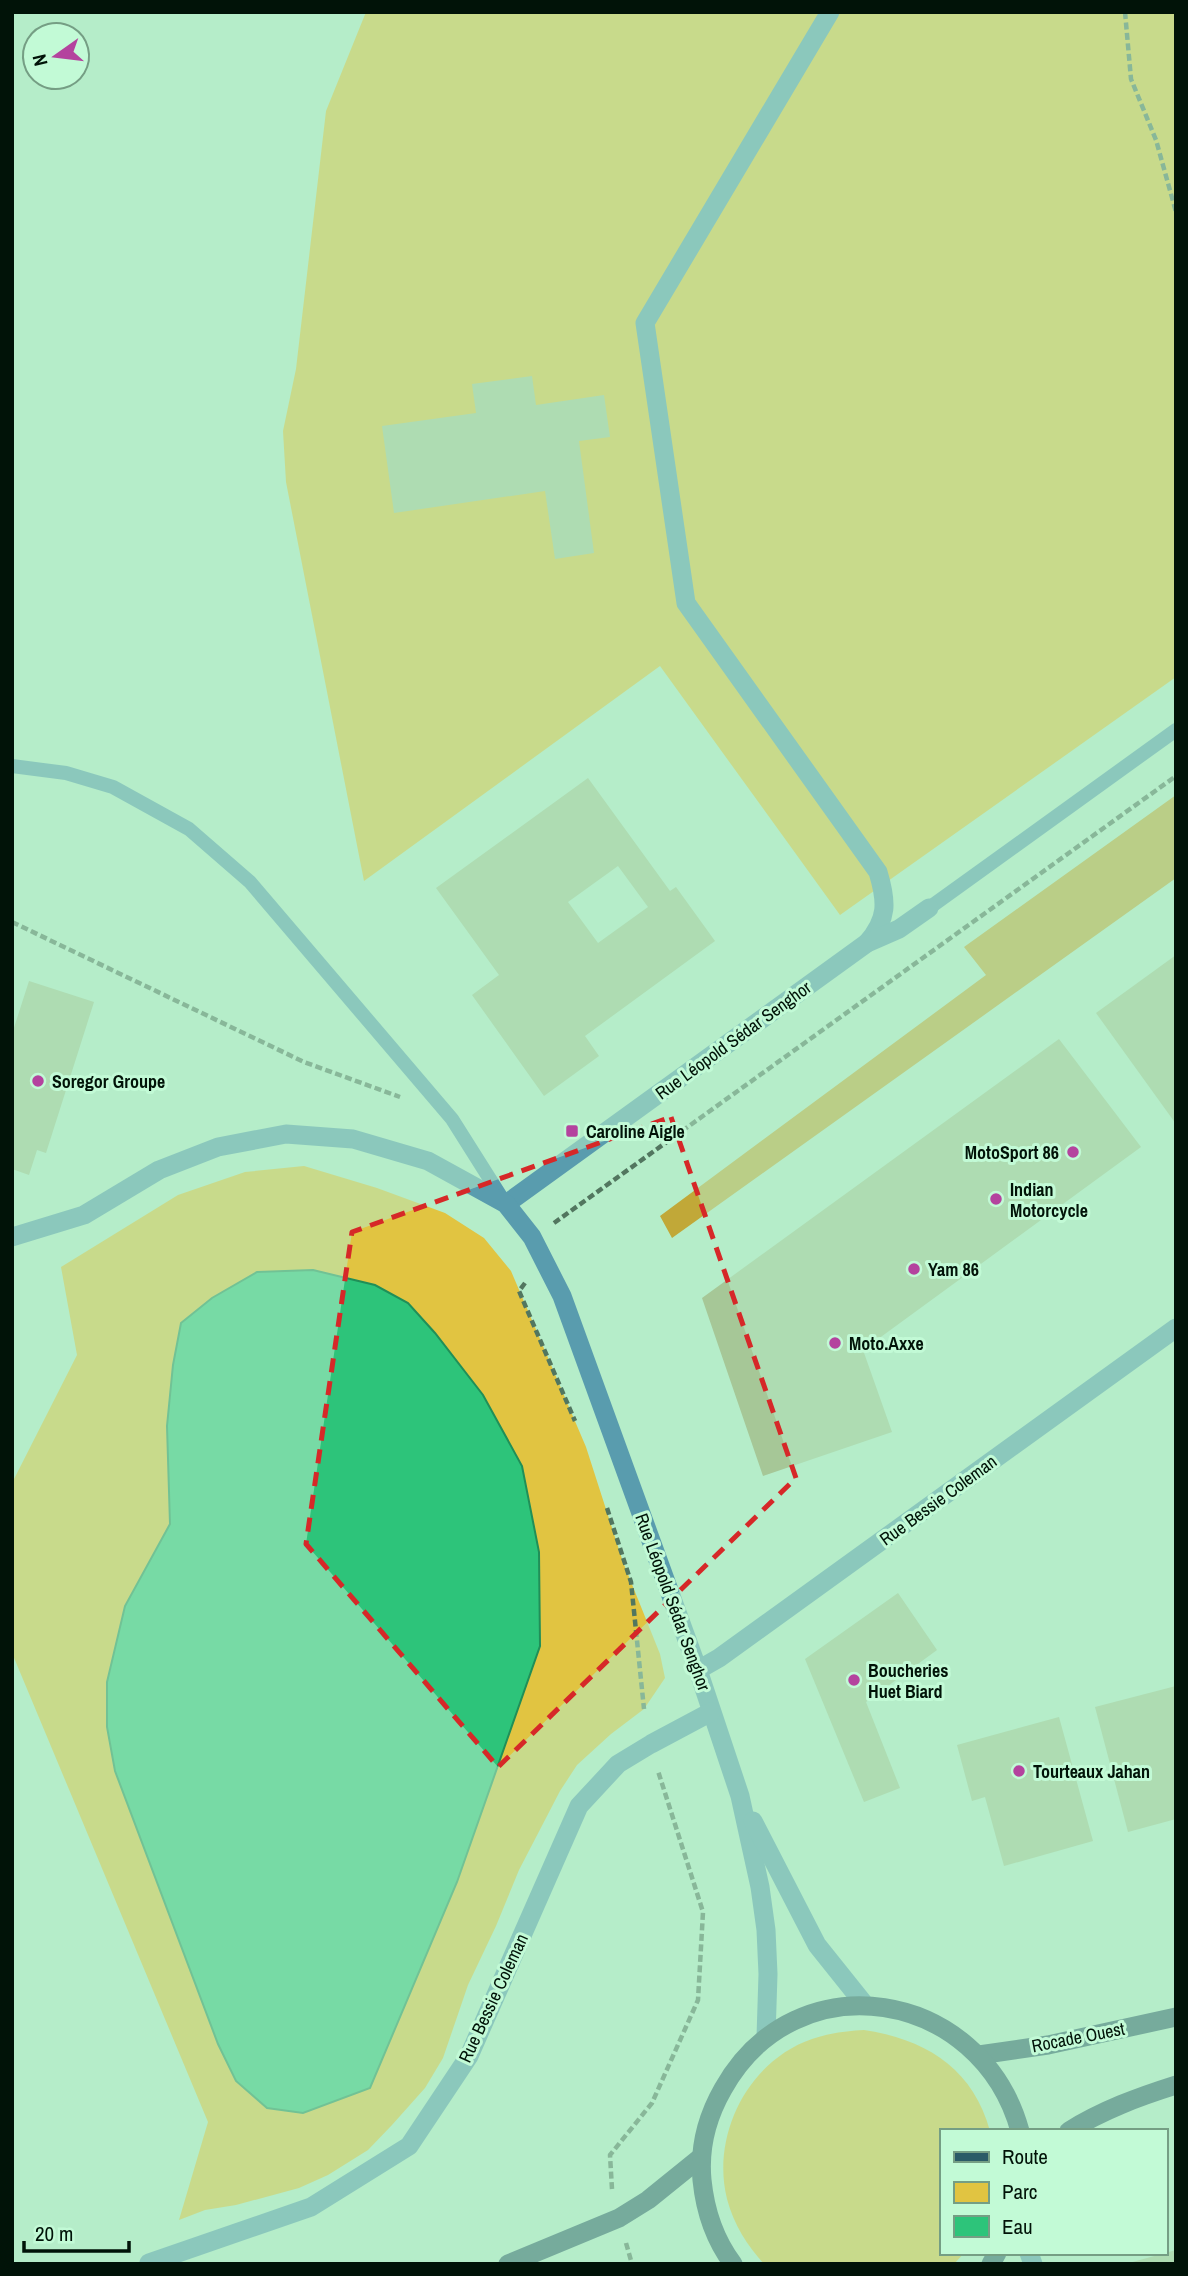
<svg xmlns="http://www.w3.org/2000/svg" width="1188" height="2276" font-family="'Archivo Narrow',sans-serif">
<rect width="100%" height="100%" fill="#b5edc9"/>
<g fill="#e1c441">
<path d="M366 12H1176V677L840 915 660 666 364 881 286 482 283 431 296 369 326 111Z"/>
<path d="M304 1166 377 1188 445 1213 484 1238 511 1271 586 1447 623 1562 660 1654 665 1678 644 1709 611 1734 577 1765 560 1791 519 1870 496 1926 468 1985 443 2058 425 2088 392 2125 368 2150 328 2175 299 2188 236 2205 205 2210 179 2220 208 2122 12 1653V1483L77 1355 61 1267 178 1195 245 1172Z"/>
<path d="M864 2030C925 2039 973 2068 990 2131H941V2253H964L954 2264H764C747 2245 734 2225 727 2199 711 2135 748 2061 812 2039 829 2033 846 2031 864 2030Z"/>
</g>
<path fill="#c1a838" d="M1176 795V878L672 1238 660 1216 986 975 964 947Z"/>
<path fill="#2dc47a" stroke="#208f58" stroke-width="2" d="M313 1270 375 1285 408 1303 435 1333 483 1395 522 1466 539 1552 540 1646 457 1882 370 2088 303 2113 267 2108 236 2081 218 2044 115 1771 107 1727V1682L125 1606 170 1524 167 1426 173 1365 181 1323 212 1298 257 1272Z"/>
<g fill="#a6c797" fill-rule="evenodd">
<path d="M532 376 536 405 604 395 610 437 579 441 594 553 555 559 545 491 394 513 382 426 476 413 472 384Z"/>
<path d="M588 778 670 891 676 887 715 941 585 1036 599 1056 544 1096 472 995 499 975 436 888ZM618 866 648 907 598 943 568 902Z"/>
<path d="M1176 955V1124L1096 1013Z"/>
<path d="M29 981 94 1002 46 1153 37 1150 29 1175 12 1169V1034Z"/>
<path d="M1059 1039 1141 1147 863 1350 892 1432 763 1476 702 1298Z"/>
<path d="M898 1593 937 1650 866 1702 900 1788 864 1802 805 1659Z"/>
<path d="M1176 1686V1819L1128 1832 1095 1707Z"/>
<path d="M1059 1717 1093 1841 1004 1866 985 1797 972 1801 957 1745Z"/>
<path d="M1176 2250V2264H1130L1129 2263Z"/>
</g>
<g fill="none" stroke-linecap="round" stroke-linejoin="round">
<g stroke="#52765f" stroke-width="4.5" stroke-dasharray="7 3.5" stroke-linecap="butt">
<path d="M1125 12 1131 79 1156 140 1176 212"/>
<path d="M12 922 304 1062 400 1097"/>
<path d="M554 1223 1176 776"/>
<path d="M525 1283 519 1291 575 1421"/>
<path d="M607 1508 631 1582 644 1709"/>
<path d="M612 2189 610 2155 652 2103 698 2000 703 1912 658 1771"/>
<path d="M626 2243 632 2264"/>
</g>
<g stroke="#599cae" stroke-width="14">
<path d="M12 766 66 773 113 787 189 829 250 882 452 1119 505 1203"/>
<path d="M929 908 1176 730"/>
</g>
<g stroke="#599cae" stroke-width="19">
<path d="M830 12 645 323 686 603 878 872C887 902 888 919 867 943"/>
<path d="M506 1204 867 943 899 929 929 908"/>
<path d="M12 1237 84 1215 159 1170 218 1147 286 1134 353 1139 428 1161 506 1204 532 1237 562 1296 698 1670 740 1796 760 1887 766 1930 768 1974 766 2037"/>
<path d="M698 1670 719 1658 1176 1328"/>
<path d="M753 1821 817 1945 865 2005"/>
<path d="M1029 2253 1033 2264"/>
<path d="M149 2263 311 2207 409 2146 469 2056 579 1806 618 1764 651 1744 711 1712"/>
</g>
<g stroke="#2b5b67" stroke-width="19">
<path d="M979 2055 1048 2045 1176 2017"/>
<path d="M1069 2131C1103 2110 1138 2097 1176 2085"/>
<path d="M508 2264 619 2218 648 2200 700 2158"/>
<path d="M733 2264C715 2240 705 2210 702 2180 699 2148 707 2117 723 2089 796 1958 981 1989 1020 2131"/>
<path d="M991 2264 997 2253"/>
</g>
</g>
<path d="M0 0H1188V2276H0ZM671 1117 796 1478 498 1767 306 1544 352 1232Z" fill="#b5edc9" fill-opacity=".55" fill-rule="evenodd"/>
<path fill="none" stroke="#d62828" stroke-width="5" stroke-dasharray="14 9" stroke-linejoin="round" d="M671 1117 796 1478 498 1767 306 1544 352 1232Z"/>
<g fill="#b4439e" stroke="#c2fad6" stroke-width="2.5">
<circle cx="38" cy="1081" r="7"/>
<rect x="565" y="1124" width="14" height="14" rx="3.5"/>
<circle cx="1073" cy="1152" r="7"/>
<circle cx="996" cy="1199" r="7"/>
<circle cx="914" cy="1269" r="7"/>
<circle cx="835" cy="1343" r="7"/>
<circle cx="854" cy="1680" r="7"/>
<circle cx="1019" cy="1771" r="7"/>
</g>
<g text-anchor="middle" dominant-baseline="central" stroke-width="6" stroke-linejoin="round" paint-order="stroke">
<g font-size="18" fill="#011308" stroke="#c2fad6">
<text transform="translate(733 1040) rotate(-36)">Rue Léopold Sédar Senghor</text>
<text transform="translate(938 1500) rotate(-36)">Rue Bessie Coleman</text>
<text transform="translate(673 1602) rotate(70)">Rue Léopold Sédar Senghor</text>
<text transform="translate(493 1998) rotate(-65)">Rue Bessie Coleman</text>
<text transform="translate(1078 2037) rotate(-11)">Rocade Ouest</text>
</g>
<g font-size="18" font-weight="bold" fill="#011308" stroke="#c2fad6" text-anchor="start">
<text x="52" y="1081">Soregor Groupe</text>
<text x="586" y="1131">Caroline Aigle</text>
<text x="1059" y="1152" text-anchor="end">MotoSport 86</text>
<text x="1010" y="1189">Indian<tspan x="1010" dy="21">Motorcycle</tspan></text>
<text x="928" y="1269">Yam 86</text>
<text x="849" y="1343">Moto.Axxe</text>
<text x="868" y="1670">Boucheries<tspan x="868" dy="21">Huet Biard</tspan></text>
<text x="1033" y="1771">Tourteaux Jahan</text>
</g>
</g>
<rect width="1188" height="2276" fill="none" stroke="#011308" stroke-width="28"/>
<rect x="940" y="2129" width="228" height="126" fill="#c2fad6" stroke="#759e84" stroke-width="2"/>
<rect x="954" y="2152" width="35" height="10" fill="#2b5b67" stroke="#759e84" stroke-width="2"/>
<text x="1002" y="2164" font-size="21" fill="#011308">Route</text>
<rect x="954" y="2182" width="35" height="21" fill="#e1c441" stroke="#759e84" stroke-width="2"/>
<text x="1002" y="2199" font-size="21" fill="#011308">Parc</text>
<rect x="954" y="2216" width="35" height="21" fill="#2dc47a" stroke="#759e84" stroke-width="2"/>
<text x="1002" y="2234" font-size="21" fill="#011308">Eau</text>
<g transform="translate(56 56) rotate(256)"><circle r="33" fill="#c2fad6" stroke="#759e84" stroke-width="2"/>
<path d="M0-5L12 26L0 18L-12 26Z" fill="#b4439e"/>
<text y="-10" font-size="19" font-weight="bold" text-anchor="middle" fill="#011308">N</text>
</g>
<path d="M24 2241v10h105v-10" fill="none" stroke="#011308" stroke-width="3.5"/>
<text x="35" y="2241" font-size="21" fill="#011308" stroke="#c2fad6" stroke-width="5" paint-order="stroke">20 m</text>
</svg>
